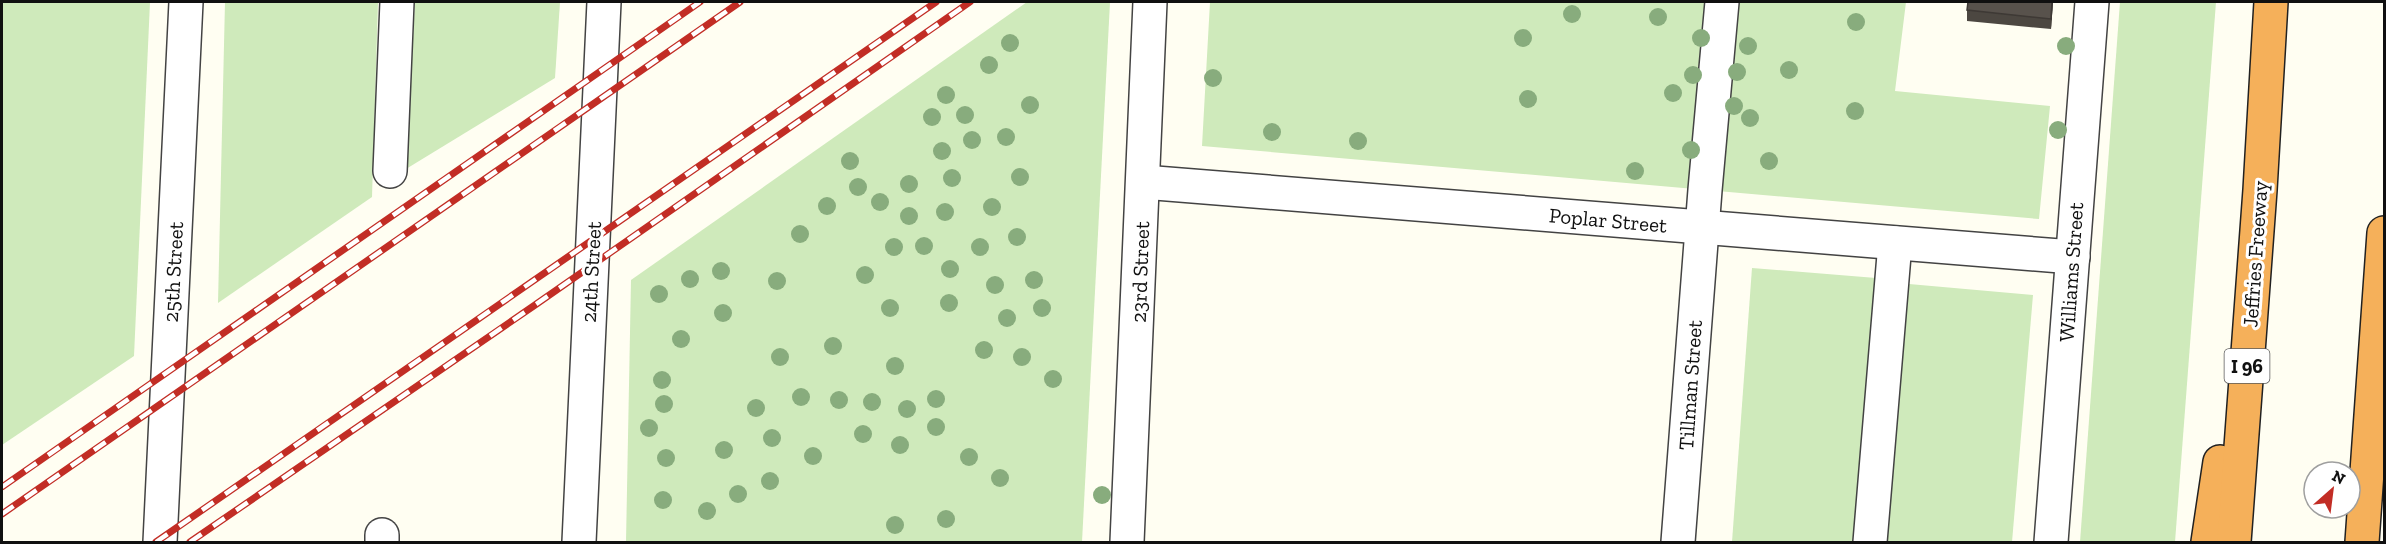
<svg xmlns="http://www.w3.org/2000/svg" width="2386" height="544" font-family="'Zilla Slab',serif">
<rect width="100%" height="100%" fill="#fffef2"/>
<g fill="#cfeabb">
<path d="M2 2H150L134 356 2 445Z"/>
<path d="M225 2H378L372 197 218 303Z"/>
<path d="M415 2H560L555 78 406 169Z"/>
<path d="M1027 2H1110L1082 542H626L631 280Z"/>
<path d="M1210 2H1906L1895 91 2050 106 2039 219 1202 146Z"/>
<path d="M2120 2H2216L2175 542H2080Z"/>
<path d="M1752 268 1876 278 1857 542H1732Z"/>
<path d="M1909 284 2033 295 2012 542H1887Z"/>
</g>
<g fill="none" stroke-linecap="round" stroke-linejoin="round">
<defs>
<g id="minor">
<path d="M390 171 397 2"/>
<path d="M1143 182 2073 257"/>
<path d="M160 542 186 2"/>
<path d="M382 542V535"/>
<path d="M579 542 604 2"/>
<path d="M1127 542 1150 2"/>
<path d="M1678 542 1705 190 1722 2"/>
<path d="M1870 542 1895 243"/>
<path d="M2051 542 2092 2"/>
</g>
<g id="highway">
<path d="M2208 542 2220 462"/>
<path d="M2234 542 2260 190 2271 2"/>
<path d="M2362 542 2384 233"/>
</g>
</defs>
<use href="#minor" stroke="#434343" stroke-width="36"/>
<use href="#highway" stroke="#212121" stroke-width="36"/>
<use href="#minor" stroke="#fff" stroke-width="33"/>
<use href="#highway" stroke="#f5b05a" stroke-width="33"/>
<defs>
<g id="rail">
<path d="M2 487 700 2"/>
<path d="M2 514 740 2"/>
<path d="M156 542 936 2"/>
<path d="M190 542 535 305 970 2"/>
</g>
</defs>
<use href="#rail" stroke="#c22d25" stroke-width="7"/>
<use href="#rail" stroke="#fff" stroke-width="4.5" stroke-dasharray="14" stroke-linecap="butt"/>
</g>
<g fill="#88ac7d">
<circle cx="1572" cy="14" r="9"/>
<circle cx="1658" cy="17" r="9"/>
<circle cx="1856" cy="22" r="9"/>
<circle cx="1523" cy="38" r="9"/>
<circle cx="1701" cy="38" r="9"/>
<circle cx="1010" cy="43" r="9"/>
<circle cx="1748" cy="46" r="9"/>
<circle cx="2066" cy="46" r="9"/>
<circle cx="989" cy="65" r="9"/>
<circle cx="1789" cy="70" r="9"/>
<circle cx="1737" cy="72" r="9"/>
<circle cx="1693" cy="75" r="9"/>
<circle cx="1213" cy="78" r="9"/>
<circle cx="1673" cy="93" r="9"/>
<circle cx="946" cy="95" r="9"/>
<circle cx="1528" cy="99" r="9"/>
<circle cx="1030" cy="105" r="9"/>
<circle cx="1734" cy="106" r="9"/>
<circle cx="1855" cy="111" r="9"/>
<circle cx="965" cy="115" r="9"/>
<circle cx="932" cy="117" r="9"/>
<circle cx="1750" cy="118" r="9"/>
<circle cx="2058" cy="130" r="9"/>
<circle cx="1272" cy="132" r="9"/>
<circle cx="1006" cy="137" r="9"/>
<circle cx="972" cy="140" r="9"/>
<circle cx="1358" cy="141" r="9"/>
<circle cx="1691" cy="150" r="9"/>
<circle cx="942" cy="151" r="9"/>
<circle cx="850" cy="161" r="9"/>
<circle cx="1769" cy="161" r="9"/>
<circle cx="1635" cy="171" r="9"/>
<circle cx="1020" cy="177" r="9"/>
<circle cx="952" cy="178" r="9"/>
<circle cx="909" cy="184" r="9"/>
<circle cx="858" cy="187" r="9"/>
<circle cx="880" cy="202" r="9"/>
<circle cx="827" cy="206" r="9"/>
<circle cx="992" cy="207" r="9"/>
<circle cx="945" cy="212" r="9"/>
<circle cx="909" cy="216" r="9"/>
<circle cx="800" cy="234" r="9"/>
<circle cx="1017" cy="237" r="9"/>
<circle cx="924" cy="246" r="9"/>
<circle cx="894" cy="247" r="9"/>
<circle cx="980" cy="247" r="9"/>
<circle cx="950" cy="269" r="9"/>
<circle cx="721" cy="271" r="9"/>
<circle cx="865" cy="275" r="9"/>
<circle cx="690" cy="279" r="9"/>
<circle cx="1034" cy="280" r="9"/>
<circle cx="777" cy="281" r="9"/>
<circle cx="995" cy="285" r="9"/>
<circle cx="659" cy="294" r="9"/>
<circle cx="949" cy="303" r="9"/>
<circle cx="890" cy="308" r="9"/>
<circle cx="1042" cy="308" r="9"/>
<circle cx="723" cy="313" r="9"/>
<circle cx="1007" cy="318" r="9"/>
<circle cx="681" cy="339" r="9"/>
<circle cx="833" cy="346" r="9"/>
<circle cx="984" cy="350" r="9"/>
<circle cx="780" cy="357" r="9"/>
<circle cx="1022" cy="357" r="9"/>
<circle cx="895" cy="366" r="9"/>
<circle cx="1053" cy="379" r="9"/>
<circle cx="662" cy="380" r="9"/>
<circle cx="801" cy="397" r="9"/>
<circle cx="936" cy="399" r="9"/>
<circle cx="839" cy="400" r="9"/>
<circle cx="872" cy="402" r="9"/>
<circle cx="664" cy="404" r="9"/>
<circle cx="756" cy="408" r="9"/>
<circle cx="907" cy="409" r="9"/>
<circle cx="936" cy="427" r="9"/>
<circle cx="649" cy="428" r="9"/>
<circle cx="863" cy="434" r="9"/>
<circle cx="772" cy="438" r="9"/>
<circle cx="900" cy="445" r="9"/>
<circle cx="724" cy="450" r="9"/>
<circle cx="813" cy="456" r="9"/>
<circle cx="969" cy="457" r="9"/>
<circle cx="666" cy="458" r="9"/>
<circle cx="1000" cy="478" r="9"/>
<circle cx="770" cy="481" r="9"/>
<circle cx="738" cy="494" r="9"/>
<circle cx="1102" cy="495" r="9"/>
<circle cx="663" cy="500" r="9"/>
<circle cx="707" cy="511" r="9"/>
<circle cx="946" cy="519" r="9"/>
<circle cx="895" cy="525" r="9"/>
</g>
<path fill="#4c4741" d="M2053 2 2051 29 1967 21V10Z"/>
<path fill="#3e3935" d="M2052 2H2053L2051 29V19Z"/>
<path fill="#58524c" stroke="#3e3935" stroke-width="1.5" d="M1968 2H2052L2051 19 1967 10Z"/>
<g text-anchor="middle" dominant-baseline="central" stroke-width="6" stroke-linejoin="round" paint-order="stroke">
<rect fill="#fff" stroke="#585858" stroke-width="1.5" x="2224.5" y="349" width="45" height="34" rx="4.5"/>
<g font-size="20" font-weight="bold" fill="#101010">
<text x="2247" y="366">I 96</text>
</g>
<g font-size="21" fill="#101010" stroke="#fff">
<text transform="translate(1608 220) rotate(5)">Poplar Street</text>
<text transform="translate(2255 254) rotate(-86)">Jeffries Freeway</text>
<text transform="translate(173 272) rotate(-87)">25th Street</text>
<text transform="translate(591 272) rotate(-87)">24th Street</text>
<text transform="translate(1140 272) rotate(-88)">23rd Street</text>
<text transform="translate(2071 272) rotate(-86)">Williams Street</text>
<text transform="translate(1690 385) rotate(-86)">Tillman Street</text>
</g>
</g>
<rect width="2386" height="544" fill="none" stroke="#101010" stroke-width="6"/>
<g transform="translate(2332 490) rotate(28)"><circle r="28" fill="#ffffff" stroke="#9f9f9f" stroke-width="1.5"/>
<path d="M0-4.5L10 22L0 15L-10 22Z" fill="#c22d25"/>
<text y="-9" font-size="16" font-weight="bold" text-anchor="middle" fill="#101010">N</text>
</g>
</svg>
